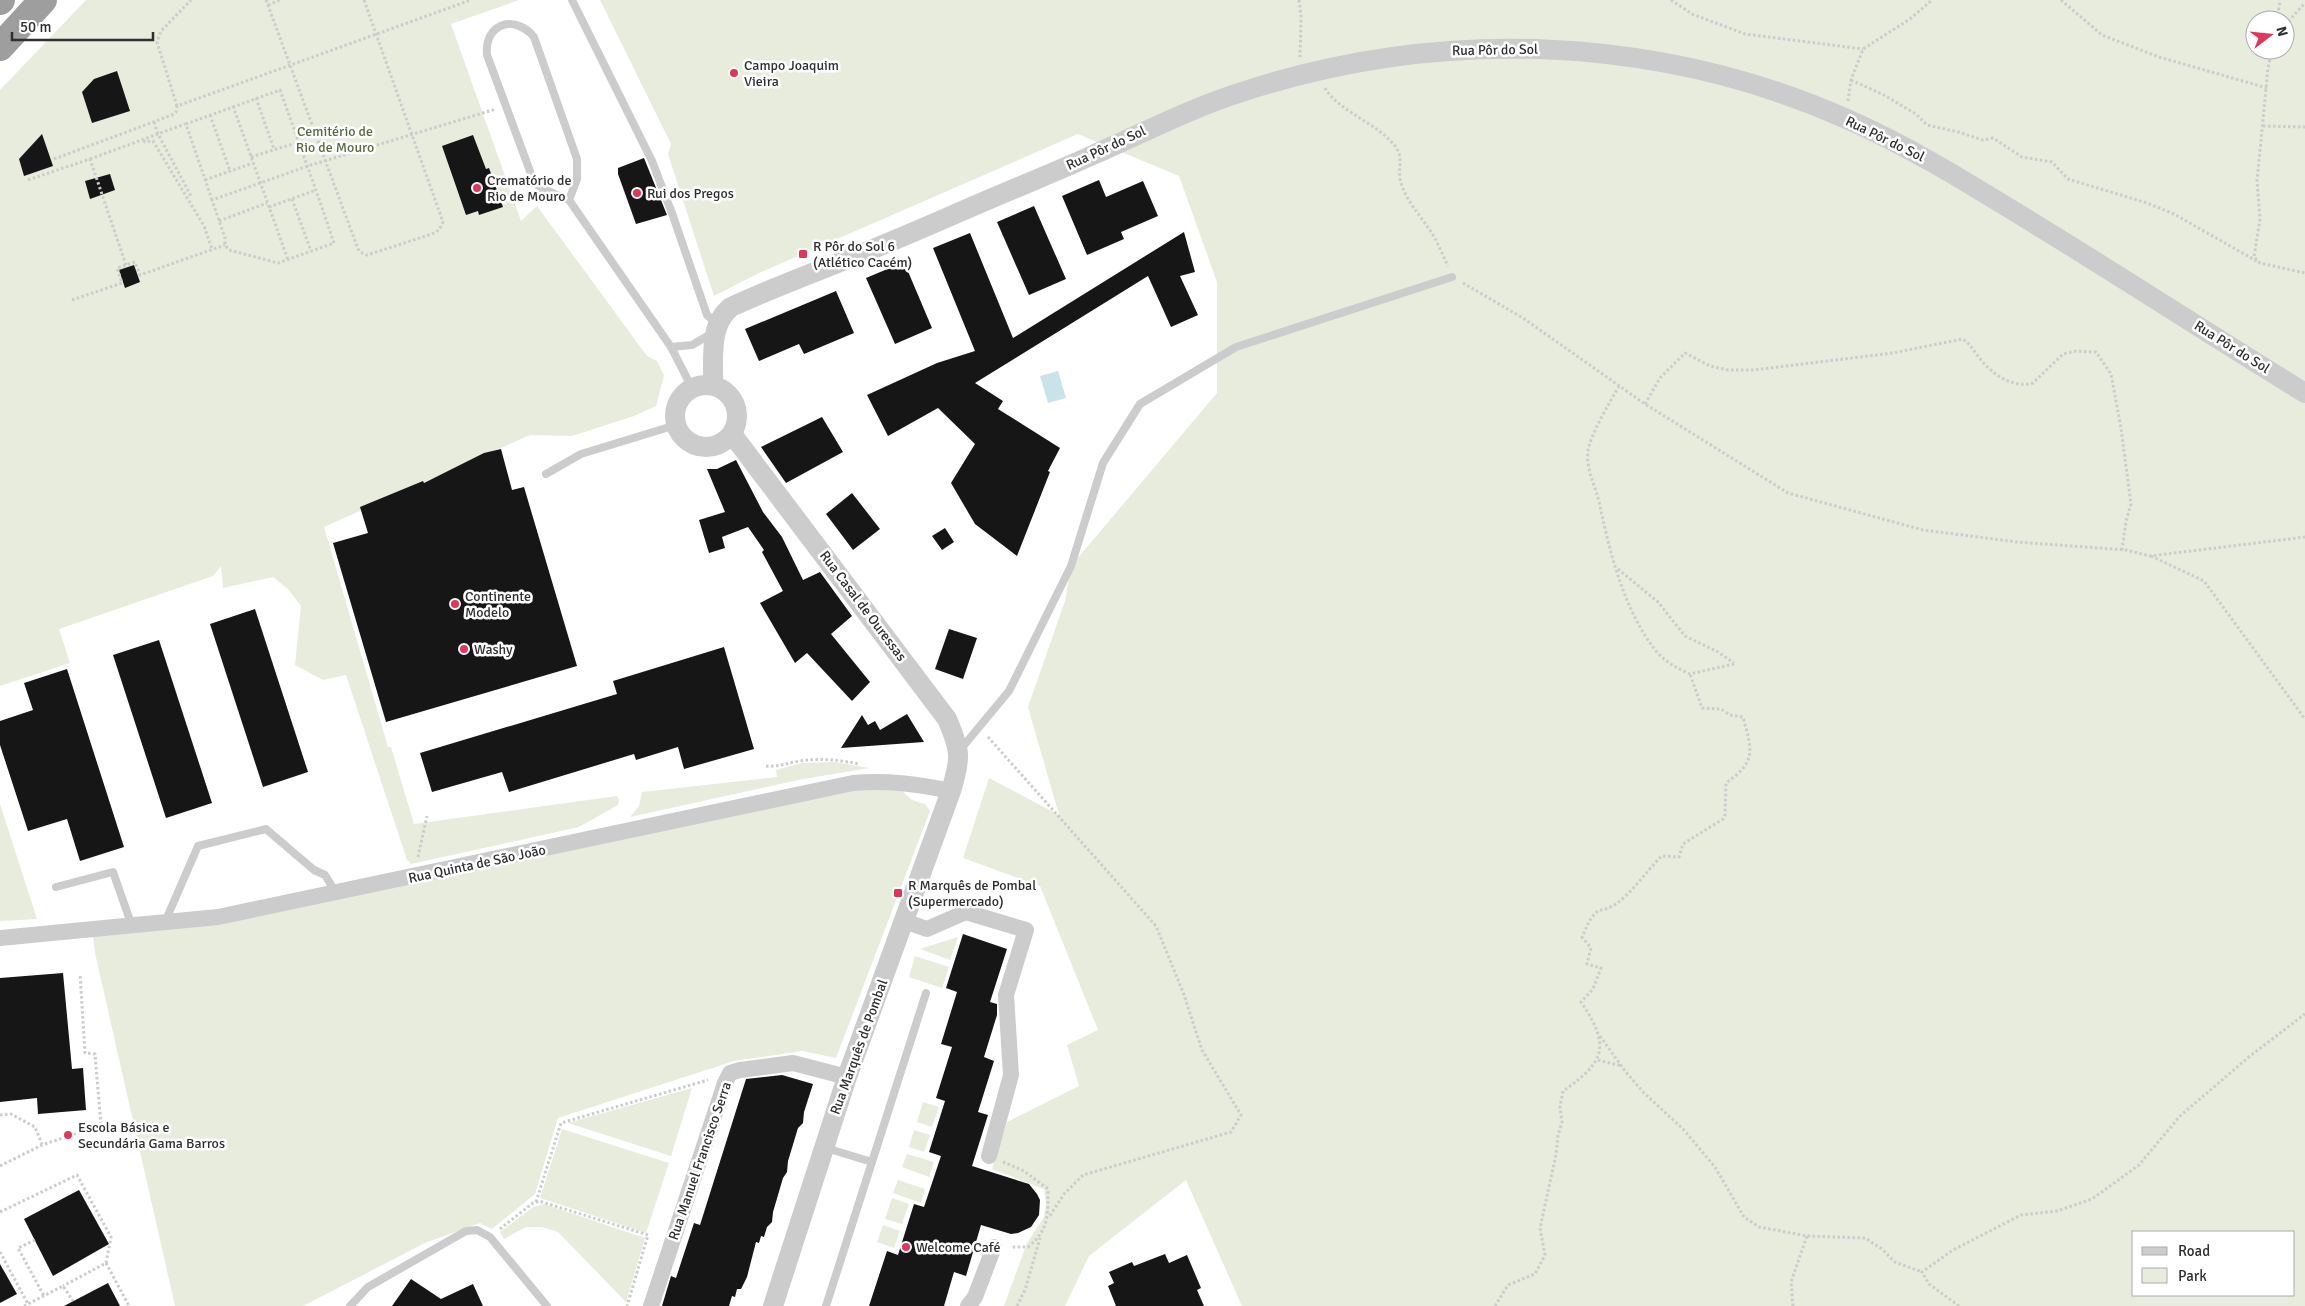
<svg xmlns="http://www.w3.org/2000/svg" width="2305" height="1306" font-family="Signika,sans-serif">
<rect width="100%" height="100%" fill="#fff"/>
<g fill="#e7ecdd" fill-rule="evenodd">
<path d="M86 0H519L451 24 521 221 537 206 647 356 657 361 664 375 656 406 634 416 572 436 530 435 324 527 388 747H391L414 824 617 796 619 800 618 805 579 827 411 864 407 860 346 675 323 680 295 665 301 606 288 589 273 577 223 588 221 566 213 576 59 629 70 663 0 686V90Z"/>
<path d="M600 0H2305V1306H1242L1186 1180 1089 1256 1065 1306H1004L1027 1243 1044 1217 1046 1204 1044 1189 992 1169 1007 1122 1079 1086 1067 1045 1098 1030 1040 886 963 858 989 778 1059 815 1028 707 1065 601 1071 566 1217 393V282L1179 176 1078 134 759 273 714 296 668 154 671 144ZM2255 20H2285V50H2255ZM2134 1232H2294V1295H2134Z"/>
<path d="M835 762 869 768 798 780 630 817 639 806 642 792 777 777 776 770 802 763Z"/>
<path d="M865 788 900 789 912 800 925 804 930 811 836 1058 802 1051 734 1061 558 1118 535 1194 492 1229 480 1223 425 1243 303 1306H175L95 953 93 936Z"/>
<path d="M0 804 37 919 0 921Z"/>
<path d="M958 937 950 960 920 949Z"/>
<path d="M915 956 949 967 942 988 909 977Z"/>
<path d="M692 1088 671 1156 568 1123Z"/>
<path d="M923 1102 939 1107 932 1127 917 1122Z"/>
<path d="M562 1129 669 1163 646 1233 540 1198Z"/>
<path d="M914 1130 930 1135 924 1152 909 1147Z"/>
<path d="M907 1154 934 1162 929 1177 902 1167Z"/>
<path d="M898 1180 925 1189 921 1203 893 1193Z"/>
<path d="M892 1198 909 1204 902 1224 885 1219Z"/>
<path d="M544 1204 645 1238 626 1302 558 1232 542 1227H526L504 1239 500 1232 533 1207Z"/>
<path d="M883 1225 900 1231 894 1248 877 1242Z"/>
</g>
<path fill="#cae3eb" d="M1058 371 1066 398 1048 403 1040 376Z"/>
<g fill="#161616">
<path d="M117 71 130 111 92 123 82 92 94 79Z"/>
<path d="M42 134 53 166 24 176 19 159Z"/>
<path d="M473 135 486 169 489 168 503 207 479 215 478 211 466 215 442 146Z"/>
<path d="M644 158 667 215 636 224 618 174V168Z"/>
<path d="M110 174 115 190 90 199 85 181Z"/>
<path d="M1099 180 1106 197 1143 181 1158 216 1121 232 1124 239 1087 255 1062 196Z"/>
<path d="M1034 206 1066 279 1029 295 997 222Z"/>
<path d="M1184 232 1195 272 1180 276 1198 315 1171 327 1148 276 975 383 1003 401 998 409 1060 448 1048 471 1050 472 1017 556 975 524 951 483 975 444 938 408 888 436 867 395 937 363 975 351 933 248 970 233 1013 338Z"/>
<path d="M904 262 932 328 895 344 866 278Z"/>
<path d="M134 265 140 282 125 288 119 270Z"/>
<path d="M836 291 854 333 804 354 799 344 759 361 745 329Z"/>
<path d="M822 417 843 452 786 483 761 447Z"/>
<path d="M501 449 512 490 524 487 577 666 386 722 333 543 368 533 360 507 423 481 424 483 484 453Z"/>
<path d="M736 460 763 512 782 537 803 580 820 572 852 616 831 634 870 682 852 701 807 653 795 663 760 603 783 591 762 552 764 550 748 527 722 537 725 548 709 553 699 520 725 512 707 469H717Z"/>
<path d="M852 493 880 529 853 550 826 514Z"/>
<path d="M945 528 954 542 942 550 932 536Z"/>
<path d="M255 609 308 772 263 787 210 624Z"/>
<path d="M949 629 977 638 963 679 935 669Z"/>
<path d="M159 640 212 803 166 818 113 655Z"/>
<path d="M724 647 754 749 684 769 678 747 636 760 634 754 509 792 502 772 432 792 420 753 617 694 613 681Z"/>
<path d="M67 669 124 847 80 861 67 819 28 831 0 745V721L33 710 24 683Z"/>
<path d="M907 714 924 742 841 748 862 715 868 725 875 721 880 730Z"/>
<path d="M963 934 1007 949 990 1002 997 1004V1015L984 1057 994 1061 978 1112 988 1115 972 1166 1029 1184 1037 1194 1040 1200 1039 1215 1031 1227 1018 1233 1011 1234 981 1225 966 1276 954 1272 944 1306H869L887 1251 898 1255 914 1204 924 1207 941 1156 929 1152 945 1101 936 1098 952 1047 941 1044 957 992 946 988Z"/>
<path d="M63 973 72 1069 83 1068 86 1110 38 1114 37 1098 0 1102V978Z"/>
<path d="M782 1075 813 1084 804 1112 803 1123 798 1128 788 1161 787 1172 783 1178 773 1212 772 1222 767 1227 764 1237 761 1236 759 1243 756 1242 747 1277 741 1289H737L735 1297 732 1296 729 1306H662L671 1276 676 1278 694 1223 700 1225 746 1079Z"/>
<path d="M79 1190 109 1244 53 1276 24 1219Z"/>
<path d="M1165 1254 1169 1263 1187 1255 1201 1288 1197 1290 1204 1306H1116L1108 1286 1114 1283 1109 1272 1132 1262 1134 1266Z"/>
<path d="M0 1264 17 1294 0 1303Z"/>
<path d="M411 1279 441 1299 473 1284 483 1306H392Z"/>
<path d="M108 1283 120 1306H64Z"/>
</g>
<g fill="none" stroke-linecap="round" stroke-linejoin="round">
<g stroke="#ccc" stroke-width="3" stroke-dasharray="2.5 2.5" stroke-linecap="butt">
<path d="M266 0 358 249 360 252 367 255 432 234 439 230 443 222 364 0"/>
<path d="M1299 0 1301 17 1300 57"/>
<path d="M1671 0 1692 14 1745 34 1863 49"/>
<path d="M2061 0 2102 35 2159 57 2267 88"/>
<path d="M268 5 280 0"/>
<path d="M2277 20 2280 0"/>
<path d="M2285 25 2305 3"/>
<path d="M2272 50 2268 68 2257 181 2260 219 2254 257 2260 263 2305 273"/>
<path d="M1851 80 1882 94 1916 114 1927 125 1958 132 1983 140 1993 138 2022 157 2052 162 2068 179 2147 203 2174 214 2260 263"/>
<path d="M1325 88C1338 111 1377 123 1395 146 1404 158 1398 167 1400 179 1405 201 1422 217 1433 235 1439 245 1443 256 1448 266"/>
<path d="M256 98 274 149"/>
<path d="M1848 101 1851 80 1863 49 1910 19 1932 0"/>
<path d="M177 106 157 42 161 31 191 0"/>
<path d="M233 106 288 260"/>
<path d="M210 115 230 171"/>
<path d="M154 122 158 134 191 196"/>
<path d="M2263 126 2305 127"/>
<path d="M144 140 145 142 153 141 204 226 212 249"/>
<path d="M251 157 299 142"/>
<path d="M54 159 172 115 176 112 177 106 471 0"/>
<path d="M90 159 185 124"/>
<path d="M28 180 90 159 126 265"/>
<path d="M205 180 253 163"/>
<path d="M292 199 311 251"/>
<path d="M212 200 186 124 280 90C298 140 317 192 334 243L278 263 229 250 225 245V238L212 200 308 166 311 165 496 109"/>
<path d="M269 207 316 190"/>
<path d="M219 221 267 203"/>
<path d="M1463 283 1523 318 1645 404 1788 493 1923 530 2017 542 2126 550 2150 556 2305 537"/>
<path d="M72 300 122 283 117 268 135 262 140 275 225 245"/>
<path d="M1619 386C1610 402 1590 435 1588 451 1586 472 1596 486 1600 506 1610 554 1625 612 1656 651 1665 662 1677 668 1690 674L1734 664"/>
<path d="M1645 404 1660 378 1685 353 1710 366 1728 370H1753L1893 353 1962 339C1970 343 1972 349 1978 356 1990 373 2012 389 2033 383L2063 354 2076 351 2096 352 2111 374 2121 428 2131 504 2126 521 2122 550"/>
<path d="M2151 556 2204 581 2305 719"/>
<path d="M1618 569 1658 602 1685 636 1718 652 1734 663"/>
<path d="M988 737 1156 926 1183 992 1202 1050 1241 1115 1231 1132 1083 1175 1064 1194 1049 1217"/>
<path d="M766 766C778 767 788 763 800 761 820 758 840 760 859 764"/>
<path d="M418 857 427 816"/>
<path d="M1600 1036 1625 1071 1644 1093 1683 1129 1715 1167 1744 1217 1759 1227 1807 1236 1865 1238 1882 1249 1895 1262 1922 1272"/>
<path d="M1598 1060 1622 1066"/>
<path d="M0 1115 11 1114 35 1127 42 1144"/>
<path d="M1003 1162 1024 1171 1048 1189C1048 1215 1049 1230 1028 1247H1010"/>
<path d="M0 1166 42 1145 101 1125 95 1054 85 1053 80 974"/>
<path d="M536 1202 561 1123 708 1080"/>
<path d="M0 1212 77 1175 111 1237 106 1263 63 1286"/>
<path d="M500 1229 533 1203 539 1201 648 1235 627 1306"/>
<path d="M35 1240 18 1248 44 1296"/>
<path d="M0 1252 28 1304"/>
<path d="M106 1263 129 1306"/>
<path d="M24 1306 63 1286 73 1301"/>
<path d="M1017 1306 1025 1290 1040 1238"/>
<path d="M1495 1306 1508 1285 1535 1274 1545 1255 1540 1228 1556 1155 1558 1135 1562 1122 1560 1107 1563 1091C1605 1062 1611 1046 1581 1002L1593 989 1601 968 1587 964 1591 948 1582 937C1587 926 1590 917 1599 910 1622 910 1645 871 1662 856L1679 857 1683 844 1723 819 1725 815 1726 783C1757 761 1752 751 1743 717L1730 715 1721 709 1702 708 1690 674"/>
<path d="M1793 1306 1791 1282 1807 1236"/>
<path d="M1959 1306 1929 1284 1922 1272 1953 1250 2021 1215 2057 1211 2092 1199 2139 1165 2180 1116 2250 1056 2305 1014"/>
</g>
<g stroke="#ccc" stroke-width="8">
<path d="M572 0 652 161 673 216 707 315 717 324"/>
<path d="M569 200 577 179V159L534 37C515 14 484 23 487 55L534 182 541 188 569 200 671 347 692 388"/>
<path d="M671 347 692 345 711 334"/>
<path d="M546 474 581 454 676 425"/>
<path d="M960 750 1009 691 1071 566 1103 463 1140 404 1236 347 1452 277"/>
<path d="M56 887 113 872 132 926"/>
<path d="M165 922 198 846 266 829 314 870 325 875 336 893"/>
<path d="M826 1148 872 1162"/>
<path d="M350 1306 368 1287 466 1231 477 1230 490 1237 547 1306"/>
<path d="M826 1306 926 993"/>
</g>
<g stroke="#ccc" stroke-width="16">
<path d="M904 921 927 929 966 912 1026 930 1006 995 1011 1075 989 1156"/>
<path d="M0 938 218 917 853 783C887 780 917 784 951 791"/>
<path d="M651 1306 725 1083 730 1073 740 1070 793 1063 847 1077"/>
<path d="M968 1306 975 1297 994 1247"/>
</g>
<g stroke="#ccc" stroke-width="20">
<circle cx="706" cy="416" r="31"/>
<path d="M713 385C714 360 708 325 731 307 772 288 815 272 858 255 911 234 963 210 1016 188 1042 177 1069 166 1095 154 1145 132 1193 107 1245 91 1442 27 1659 35 1849 120 1917 150 1979 190 2043 229 2131 283 2217 339 2305 393"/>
<path d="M732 434 947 719C961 751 961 758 951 791L847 1077 773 1306"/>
</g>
<g stroke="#9e9e9e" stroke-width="28">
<path d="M0 1 1 0"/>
<path d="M0 47 43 0"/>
</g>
</g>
<g fill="#e2355a" stroke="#fff" stroke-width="2">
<circle cx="734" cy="73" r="5"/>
<circle cx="477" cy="188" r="5"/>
<circle cx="637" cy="193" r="5"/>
<rect x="798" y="249" width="10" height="10" rx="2.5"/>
<circle cx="455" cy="604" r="5"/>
<circle cx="464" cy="649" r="5"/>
<rect x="893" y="888" width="10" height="10" rx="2.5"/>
<circle cx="68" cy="1135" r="5"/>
<circle cx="906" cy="1247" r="5"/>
</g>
<g text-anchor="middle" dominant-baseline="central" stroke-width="5" stroke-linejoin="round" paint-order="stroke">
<g font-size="14" fill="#2f2f2f" stroke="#fff">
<text transform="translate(1495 50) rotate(-1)">Rua Pôr do Sol</text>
<text transform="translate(1885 139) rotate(26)">Rua Pôr do Sol</text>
<text transform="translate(1106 148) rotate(-25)">Rua Pôr do Sol</text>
<text transform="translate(2232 347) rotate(32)">Rua Pôr do Sol</text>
<text transform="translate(863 606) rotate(53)">Rua Casal de Ouressas</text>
<text transform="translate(477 864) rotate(-12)">Rua Quinta de São João</text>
<text transform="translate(859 1047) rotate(-70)">Rua Marquês de Pombal</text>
<text transform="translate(700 1161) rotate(-71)">Rua Manuel Francisco Serra</text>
</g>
<g font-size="14" fill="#2f2f2f" stroke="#fff" text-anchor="start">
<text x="744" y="65">Campo Joaquim<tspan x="744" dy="16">Vieira</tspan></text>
<text x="487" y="180">Crematório de<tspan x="487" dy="16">Rio de Mouro</tspan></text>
<text x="647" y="193">Rui dos Pregos</text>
<text x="813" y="246">R Pôr do Sol 6<tspan x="813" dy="16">(Atlético Cacém)</tspan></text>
<text x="465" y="596">Continente<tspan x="465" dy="16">Modelo</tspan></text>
<text x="474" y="649">Washy</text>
<text x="908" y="885">R Marquês de Pombal<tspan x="908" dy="16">(Supermercado)</tspan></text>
<text x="78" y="1127">Escola Básica e<tspan x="78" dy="16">Secundária Gama Barros</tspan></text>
<text x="916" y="1247">Welcome Café</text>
</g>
<g font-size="14" fill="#586a3d" stroke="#fff">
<text x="335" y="131">Cemitério de<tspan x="335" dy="16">Rio de Mouro</tspan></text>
</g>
</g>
<rect x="2132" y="1231" width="162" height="65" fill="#ffffff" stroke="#acacac"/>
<rect x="2142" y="1247" width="25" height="8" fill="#cccccc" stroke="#acacac"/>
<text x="2178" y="1256" font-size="15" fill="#2f2f2f">Road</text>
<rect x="2142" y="1268" width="25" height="15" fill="#e7ecdd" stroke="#acacac"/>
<text x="2178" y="1281" font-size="15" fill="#2f2f2f">Park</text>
<g transform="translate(2270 35) rotate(74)"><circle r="24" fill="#ffffff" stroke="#acacac"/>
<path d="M0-4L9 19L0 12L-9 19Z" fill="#e2355a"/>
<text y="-8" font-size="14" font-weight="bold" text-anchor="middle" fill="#2f2f2f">N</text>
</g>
<path d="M12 32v8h141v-8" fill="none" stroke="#2f2f2f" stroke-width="2.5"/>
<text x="20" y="32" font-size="15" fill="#2f2f2f" stroke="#ffffff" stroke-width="4" paint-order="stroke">50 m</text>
</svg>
